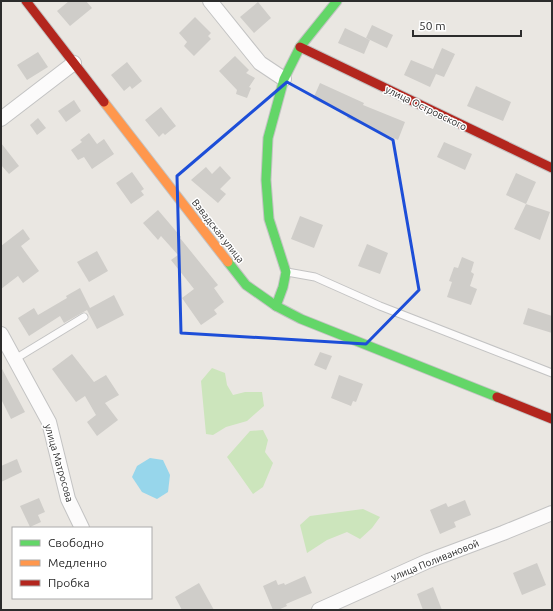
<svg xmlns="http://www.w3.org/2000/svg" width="553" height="611" font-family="Ubuntu,sans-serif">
<rect width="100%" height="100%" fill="#eae7e2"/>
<g fill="#cce5bc">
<path d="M212 368 225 373 227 385 233 395 245 392H262L264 406 247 421 226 427 213 435 206 434 201 381Z"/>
<path d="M263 430 268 440 265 452 273 463 263 487 253 494 227 457 250 431Z"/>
<path d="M363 509 380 517 372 528 360 539 347 532 327 540 307 553 300 525 310 516Z"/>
</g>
<path fill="#97d6eb" d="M150 458 163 460 170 475 168 492 157 499 142 492 132 477 137 466Z"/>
<g fill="#cfcdc9">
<path d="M69 1H86L92 8 70 26 57 11Z"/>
<path d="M258 2 271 18 254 33 240 17Z"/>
<path d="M195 17 211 33 208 36 211 39 194 56 184 46 187 42 179 33Z"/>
<path d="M372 25 393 35 387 48 366 38Z"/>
<path d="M345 28 370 40 364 54 338 43Z"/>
<path d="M442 48 455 54 444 77 436 74 430 87 404 75 411 60 433 69Z"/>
<path d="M38 52 48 67 27 80 17 65Z"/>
<path d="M235 56 249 70 246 73 255 78 249 87 251 88 247 98 236 94 237 90 219 71Z"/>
<path d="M127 62 142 81 132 89 130 86 124 91 111 75Z"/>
<path d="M320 83 364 103 363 105 405 122 398 140 349 119 347 118 349 115 313 99Z"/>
<path d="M476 86 511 102 503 121 467 106Z"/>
<path d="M74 100 81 111 66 122 58 111Z"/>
<path d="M161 107 176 126 165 135 163 133 159 137 145 120Z"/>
<path d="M38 118 46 128 37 135 30 125Z"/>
<path d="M89 133 97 144 104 139 114 154 92 169 84 157 78 160 71 150 82 142 80 140Z"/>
<path d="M444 142 472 154 465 170 437 157Z"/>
<path d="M1 143 19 166 9 174 1 165Z"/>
<path d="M220 166 231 178 220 189 226 194 218 203 191 180 206 167 212 174Z"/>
<path d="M132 172 144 189 141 191 144 195 131 204 116 183Z"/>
<path d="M516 173 536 182 526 204 550 212 540 240 514 229 526 204 506 195Z"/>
<path d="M158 210 181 237 180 238 218 285 214 288 224 302 214 310 217 314 201 325 182 298 194 289 171 260 178 255 161 236 158 240 143 223Z"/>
<path d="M300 216 323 225 314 248 291 239Z"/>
<path d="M23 229 30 239 21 246 39 271 23 283 18 276 1 289V246Z"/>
<path d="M367 244 388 253 380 274 358 266Z"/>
<path d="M97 251 108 271 89 282 77 262Z"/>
<path d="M462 257 474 262 471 272 474 274 470 286 477 289 471 305 447 297 452 282 449 281 454 267 458 268Z"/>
<path d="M80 288 90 308 114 295 124 315 97 329 87 310 64 323 60 316 29 336 18 318 34 308 38 315 67 298 66 296Z"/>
<path d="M528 308 552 316V333L523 324Z"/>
<path d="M320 352 332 356 326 370 314 365Z"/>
<path d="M72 354 94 382 106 375 119 395 105 403 118 420 97 436 87 422 96 415 85 396 76 402 52 369Z"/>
<path d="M1 367 25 412 11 419 1 399Z"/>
<path d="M339 375 363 384 356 402 353 401 351 406 331 398Z"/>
<path d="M17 459 22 472 1 482V466Z"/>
<path d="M39 498 45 512 38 515 41 522 30 527 20 506Z"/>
<path d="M465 500 471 515 454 522 456 527 440 534 430 510 446 503 448 507Z"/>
<path d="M537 563 546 585 522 595 513 573Z"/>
<path d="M305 576 312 593 286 604 287 606 278 610H273L263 586 276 580 278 585 284 583 285 585Z"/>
<path d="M199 583 214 610H182L175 597Z"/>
<path d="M433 587 442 610H423L417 594Z"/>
</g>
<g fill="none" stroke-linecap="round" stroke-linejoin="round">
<defs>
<g id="lane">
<path d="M287 272 315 277 380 306 552 373"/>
<path d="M15 359 84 317"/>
</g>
<g id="street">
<path d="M210 1 260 63 284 79"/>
<path d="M1 119 74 63"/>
<path d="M1 334 49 422 68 499 82 528"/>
<path d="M319 610 428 561 503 533 552 513"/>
</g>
<g id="fast">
<path d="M228 262 246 285 276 306 301 319 497 397"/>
<path d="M276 306 283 287 286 272 269 219 266 180 268 138 284 79 300 47 337 1"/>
</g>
<path id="slow" d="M104 102 228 262"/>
<g id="jam">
<path d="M26 1 104 102"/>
<path d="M300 47 552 168"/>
<path d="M497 397 552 419"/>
</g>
</defs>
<use href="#lane" stroke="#c3c3c3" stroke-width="9"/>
<use href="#street" stroke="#c3c3c3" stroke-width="16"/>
<use href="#fast" stroke="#c3c3c3" stroke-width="11"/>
<use href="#slow" stroke="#c3c3c3" stroke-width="11"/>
<use href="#jam" stroke="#c3c3c3" stroke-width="11"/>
<use href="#lane" stroke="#fcfbfb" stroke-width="7"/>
<use href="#street" stroke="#fcfbfb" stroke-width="14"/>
<use href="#fast" stroke="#63d668" stroke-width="9"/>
<use href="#slow" stroke="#ff974d" stroke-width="9"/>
<use href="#jam" stroke="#b3261e" stroke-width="9"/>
</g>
<path fill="none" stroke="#1d4ed8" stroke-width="3" stroke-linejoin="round" d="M287 82 393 140 419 290 366 344 181 333 177 176Z"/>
<g text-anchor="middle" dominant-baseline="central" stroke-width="3" stroke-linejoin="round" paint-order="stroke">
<g font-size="10" fill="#2c2c2c" stroke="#fff">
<text transform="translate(426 108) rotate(26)">улица Островского</text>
<text transform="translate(218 231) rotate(52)">Взвадская улица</text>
<text transform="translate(59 463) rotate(74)">улица Матросова</text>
<text transform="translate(435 560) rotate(-22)">улица Поливановой</text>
</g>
</g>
<rect width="553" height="611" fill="none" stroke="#2c2c2c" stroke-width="4"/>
<rect x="12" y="527" width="140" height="72" fill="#ffffff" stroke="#ababab"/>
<rect x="20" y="540" width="20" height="6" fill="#63d668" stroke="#ababab"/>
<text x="48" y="547" font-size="12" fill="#2c2c2c">Свободно</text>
<rect x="20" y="560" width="20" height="6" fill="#ff974d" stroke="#ababab"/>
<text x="48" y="567" font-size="12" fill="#2c2c2c">Медленно</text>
<rect x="20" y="580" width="20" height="6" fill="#b3261e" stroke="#ababab"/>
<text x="48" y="587" font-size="12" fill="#2c2c2c">Пробка</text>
<path d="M413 30v6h108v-6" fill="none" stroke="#2c2c2c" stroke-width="2"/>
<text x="419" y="30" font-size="12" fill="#2c2c2c" stroke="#ffffff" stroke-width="3" paint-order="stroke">50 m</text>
</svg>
